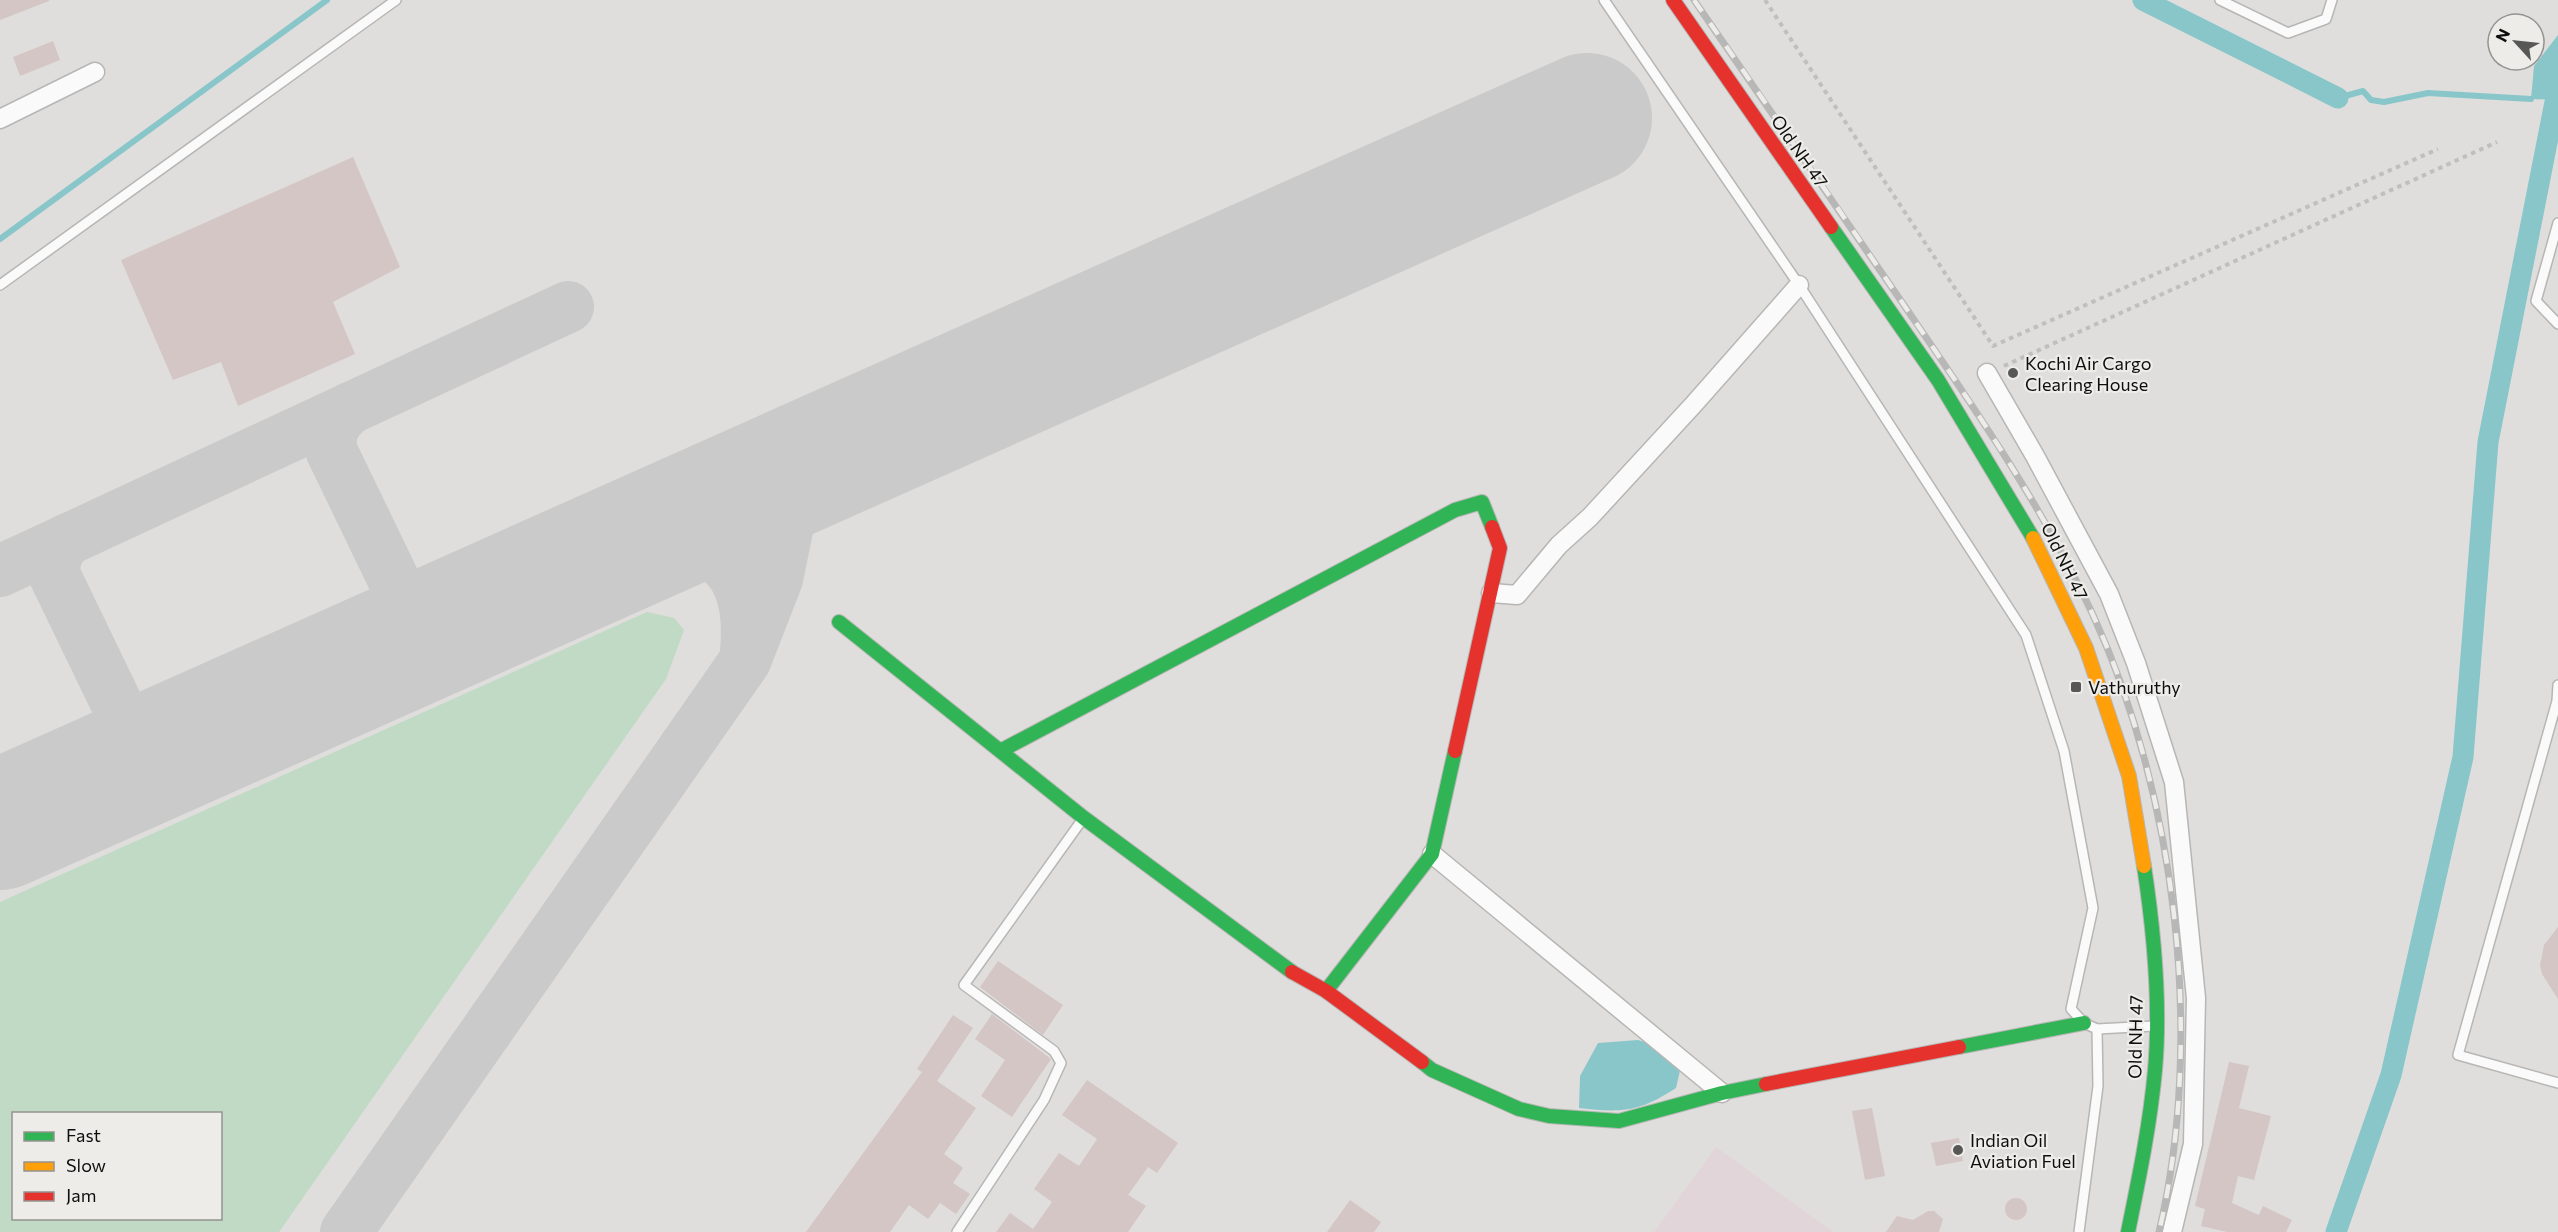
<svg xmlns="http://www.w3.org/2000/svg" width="2558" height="1232" font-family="Commissioner,sans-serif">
<rect width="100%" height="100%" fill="#dfdedc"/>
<path fill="#e2d5da" d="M1716 1147 1833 1232H1654Z"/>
<path fill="#c0dac5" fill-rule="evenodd" d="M647 612 674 618 684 630 666 679 279 1232H0V902ZM14 1114H220V1218H14Z"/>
<g fill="#88c6ca">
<path d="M2558 35V100L2531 99 2534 66Z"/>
<path d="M1638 1040 1664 1048 1682 1062 1676 1088C1639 1112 1622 1113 1579 1108L1580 1076 1598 1043Z"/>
</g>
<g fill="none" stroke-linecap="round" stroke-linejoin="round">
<g stroke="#88c6ca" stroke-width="6">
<path d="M2338 98 2363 91 2371 100 2384 102 2428 93 2531 99"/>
<path d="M0 239 327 0"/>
</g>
<g stroke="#88c6ca" stroke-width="21">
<path d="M2143 0 2338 98"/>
<path d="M2336 1232 2391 1075 2463 757 2488 442 2555 102"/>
</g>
<g stroke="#cbcaca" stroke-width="52">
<path d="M350 408C335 421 329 431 331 450L402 597 419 617 447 626"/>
<path d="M68 539C57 551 53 560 55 576L126 723C139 739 149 749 170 749"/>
<path d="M609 554C635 550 667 540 692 547 742 559 750 607 746 651"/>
<path d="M0 571 568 307"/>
<path d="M116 774C127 756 131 743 126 723"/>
<path d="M346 1232 745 661 777 579 791 511 801 490 825 468 878 434"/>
</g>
<path stroke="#cbcaca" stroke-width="130" d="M0 825 1587 118"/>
</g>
<g fill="#d4c6c4">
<path d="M0 0H49V1L0 20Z"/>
<path d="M53 41 60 60 20 76 13 57Z"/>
<path d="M353 157 400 267 333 302 355 354 238 406 221 362 173 380 121 260Z"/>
<path d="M2558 927V999L2542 974 2540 965 2544 945Z"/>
<path d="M998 961 1063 1005 1043 1035 980 987Z"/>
<path d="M992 1014 1051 1059 1012 1117 981 1096 1005 1060 975 1039Z"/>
<path d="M953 1015 973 1028 937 1081 976 1108 944 1154 963 1168 953 1183 970 1194 956 1214 940 1203 928 1219 909 1205 890 1232H806L922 1072 917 1069Z"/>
<path d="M2229 1062 2249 1066 2239 1108 2271 1116 2254 1180 2238 1176 2232 1203 2259 1215 2263 1206 2292 1220 2286 1232H2227L2201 1226 2205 1209 2195 1206Z"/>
<path d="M1087 1080 1178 1143 1157 1173 1148 1167 1128 1195 1146 1206 1128 1232H996L1010 1213 1033 1229 1052 1202 1034 1189 1059 1153 1079 1166 1097 1139 1062 1115Z"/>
<path d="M1872 1108 1885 1176 1865 1180 1852 1111Z"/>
<path d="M1959 1138 1963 1161 1936 1166 1931 1143Z"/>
<circle cx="2016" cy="1209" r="11"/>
<path d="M1350 1200 1381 1222 1374 1232H1327Z"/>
<path d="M1928 1211H1934L1943 1219 1939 1232H1886L1897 1216 1913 1220Z"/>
</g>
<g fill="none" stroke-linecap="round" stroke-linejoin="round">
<defs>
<g id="lane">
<path d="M1604 0 1799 285 2026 635 2064 751 2093 908 2071 1009 2084 1023 2097 1029 2098 1086 2079 1232"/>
<path d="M2220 0 2288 33 2326 19 2332 0"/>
<path d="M2558 223 2536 301 2558 324"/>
<path d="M0 285 396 0"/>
<path d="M2558 685 2557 701 2458 1055 2558 1083"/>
<path d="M2097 1029 2154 1026"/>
<path d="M957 1232 1044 1100 1061 1063 1054 1051 964 985 1082 820"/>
</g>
<g id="street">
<path d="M0 119 95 72"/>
<path d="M1987 373 2035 456 2109 594 2136 663 2174 782 2196 998 2193 1144 2172 1232"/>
<path d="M1491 593 1517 595 1559 545 1590 517 1694 404 1799 285"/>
<path d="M1432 854 1722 1093"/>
</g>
<g id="fast">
<path d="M1831 227 1938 380 2033 538"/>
<path d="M839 622 1084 818 1292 972"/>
<path d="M1002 750 1455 510 1482 502 1492 527"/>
<path d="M1326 991 1432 854 1455 751"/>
<path d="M1959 1047 2084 1023"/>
<path d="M1422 1062 1432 1070 1519 1109 1549 1116 1619 1121 1722 1093 1766 1084"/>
<path d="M2128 1232C2139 1178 2150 1125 2155 1070 2161 1003 2154 932 2144 866"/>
</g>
<path id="slow" d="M2033 538 2086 648 2129 776 2144 866"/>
<g id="jam">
<path d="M1673 0 1831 227"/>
<path d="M1455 751 1500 548 1492 527"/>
<path d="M1292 972 1326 991 1422 1062"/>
<path d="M1766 1084 1959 1047"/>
</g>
</defs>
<use href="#lane" stroke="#b7b6b5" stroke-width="12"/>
<use href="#street" stroke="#b7b6b5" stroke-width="21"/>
<use href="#fast" stroke="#b7b6b5" stroke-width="16"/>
<use href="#slow" stroke="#b7b6b5" stroke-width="16"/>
<use href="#jam" stroke="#b7b6b5" stroke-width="16"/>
<g stroke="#bfbfbe" stroke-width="4" stroke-dasharray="4.5 4.5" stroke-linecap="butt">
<path d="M1765 0 1993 346 2438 149"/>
<path d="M2004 366 2497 142"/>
</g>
<use href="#lane" stroke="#fafafa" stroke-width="9"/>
<use href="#street" stroke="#fafafa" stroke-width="18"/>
<use href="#fast" stroke="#30b455" stroke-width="14"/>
<use href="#slow" stroke="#ff9f0a" stroke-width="14"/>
<use href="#jam" stroke="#e5322d" stroke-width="14"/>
<defs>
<path id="rail" d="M1694 0C1766 103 1837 207 1908 311 1975 409 2043 507 2093 615 2176 796 2205 1037 2159 1232"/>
</defs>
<use href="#rail" stroke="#b7b7b7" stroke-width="7"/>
<use href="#rail" stroke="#edece8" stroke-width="4.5" stroke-dasharray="14" stroke-linecap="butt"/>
</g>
<g fill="#575755" stroke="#edece8" stroke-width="2">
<circle cx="2013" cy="373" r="6"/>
<rect x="2070" y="681" width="12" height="12" rx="3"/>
<circle cx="1958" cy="1150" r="6"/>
</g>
<g text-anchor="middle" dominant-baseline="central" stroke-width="4.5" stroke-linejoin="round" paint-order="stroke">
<g font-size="18" fill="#0e0e0d" stroke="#edece8">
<text transform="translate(1800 151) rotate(55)">Old NH 47</text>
<text transform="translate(2065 561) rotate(64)">Old NH 47</text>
<text transform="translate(2135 1037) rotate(-89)">Old NH 47</text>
</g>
<g font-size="18" fill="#0e0e0d" stroke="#edece8" text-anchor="start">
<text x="2025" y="363">Kochi Air Cargo<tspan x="2025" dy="21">Clearing House</tspan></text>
<text x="2088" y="687">Vathuruthy</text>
<text x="1970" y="1140">Indian Oil<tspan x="1970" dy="21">Aviation Fuel</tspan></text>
</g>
</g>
<rect x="12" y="1112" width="210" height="108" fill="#edece8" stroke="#949390" stroke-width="1.5"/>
<rect x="24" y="1132" width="30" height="9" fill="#30b455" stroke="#949390" stroke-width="1.5"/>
<text x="66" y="1142" font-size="18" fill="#0e0e0d">Fast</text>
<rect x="24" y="1162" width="30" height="9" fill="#ff9f0a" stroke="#949390" stroke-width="1.5"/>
<text x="66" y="1172" font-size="18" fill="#0e0e0d">Slow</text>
<rect x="24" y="1192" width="30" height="9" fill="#e5322d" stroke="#949390" stroke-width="1.5"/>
<text x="66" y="1202" font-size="18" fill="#0e0e0d">Jam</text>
<g transform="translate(2516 42) rotate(297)"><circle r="28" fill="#edece8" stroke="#949390" stroke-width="1.5"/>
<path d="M0-4.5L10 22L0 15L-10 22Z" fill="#575755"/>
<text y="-9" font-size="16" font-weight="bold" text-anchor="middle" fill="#0e0e0d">N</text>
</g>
</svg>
